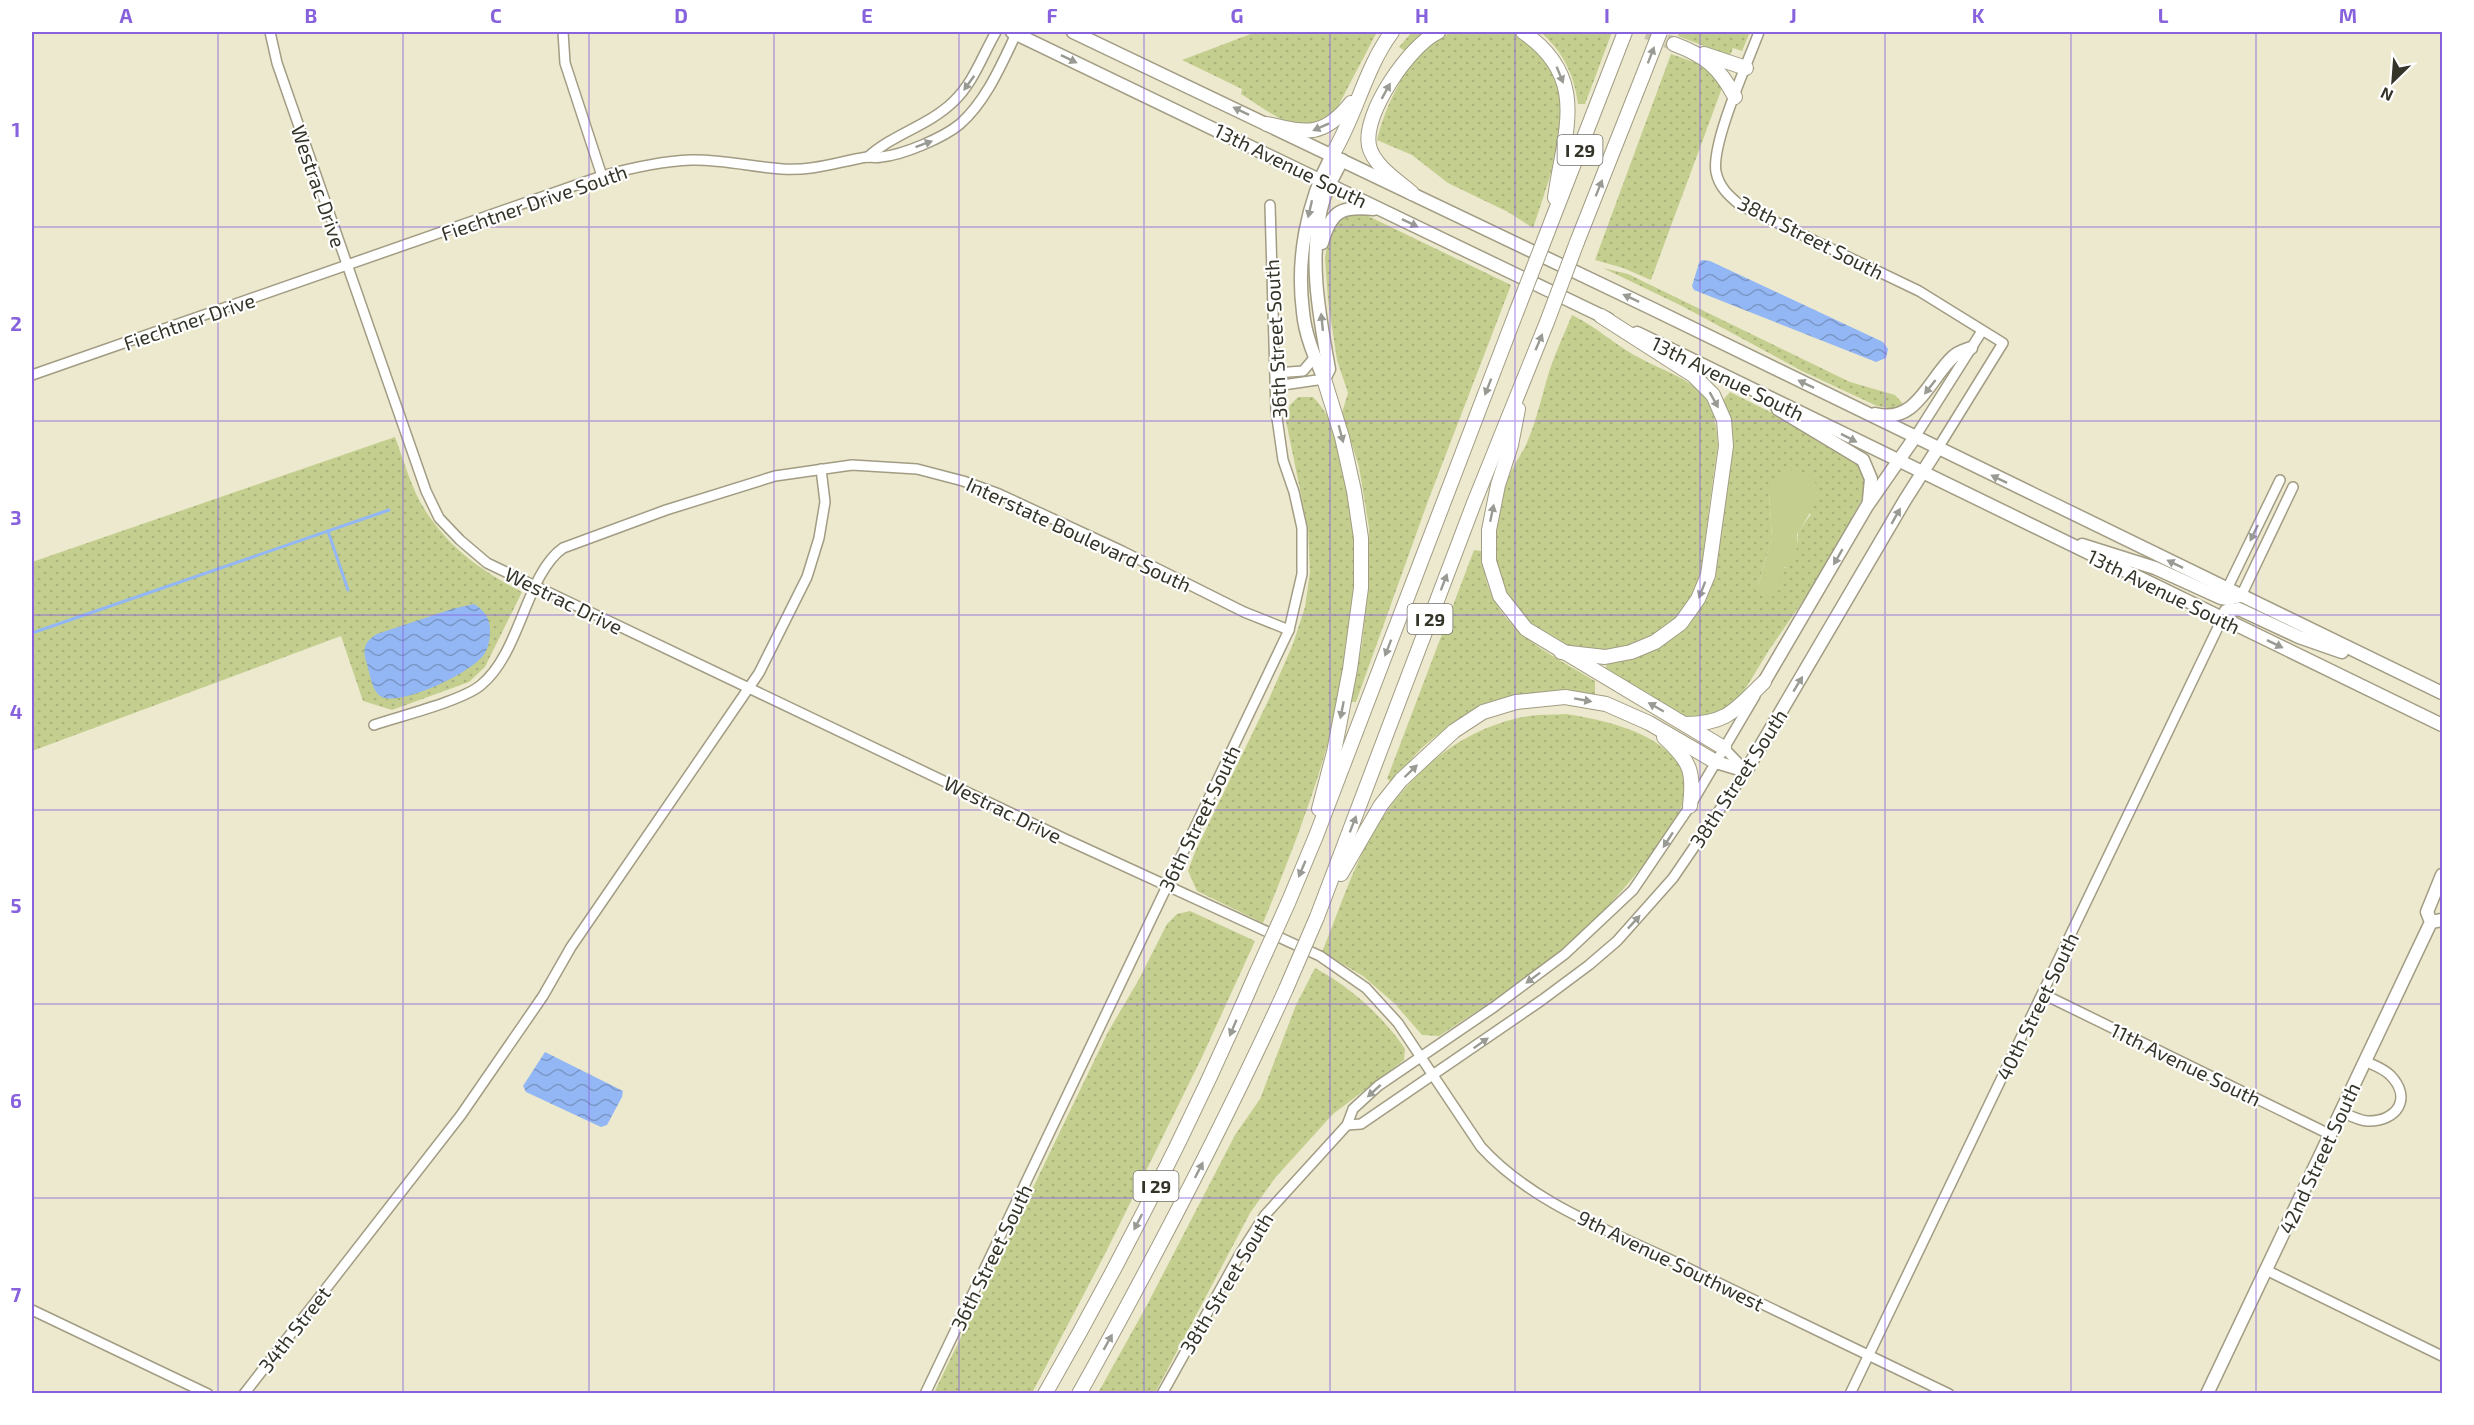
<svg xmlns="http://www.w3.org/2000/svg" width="2474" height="1425" font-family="'Exo 2',sans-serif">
<defs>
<pattern id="grass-dots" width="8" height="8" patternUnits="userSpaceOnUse" patternTransform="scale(1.5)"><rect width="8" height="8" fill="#c4cf8f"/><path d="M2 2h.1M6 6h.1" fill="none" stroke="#a9b27b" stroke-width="1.8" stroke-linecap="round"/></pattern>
<pattern id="water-waves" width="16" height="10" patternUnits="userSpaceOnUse" patternTransform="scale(1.5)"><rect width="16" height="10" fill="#93b7f5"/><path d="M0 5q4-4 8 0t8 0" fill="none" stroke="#7996c6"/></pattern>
</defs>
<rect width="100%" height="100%" fill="#ede9ce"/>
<g fill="url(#grass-dots)" fill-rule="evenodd">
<path d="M1256 32H1377L1336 110C1304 144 1272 113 1241 94L1242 89 1182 60Z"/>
<path d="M1412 32H1426L1405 51 1399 47Z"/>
<path d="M1452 32H1510C1554 46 1570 97 1562 139 1561 148 1556 157 1553 166 1547 187 1540 207 1533 228L1508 212 1448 183 1412 155 1377 140C1384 109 1406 62 1432 43 1438 38 1446 35 1452 32Z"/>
<path d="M1540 32H1612L1585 104H1578C1574 74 1563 51 1540 32Z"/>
<path d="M1679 32H1750L1742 51 1733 48 1730 56 1678 36Z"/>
<path d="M1671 54C1693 62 1712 65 1722 88L1651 280 1623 268 1595 260Z"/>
<path d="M1347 215H1366L1511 285 1428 501 1356 702H1350L1362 644 1369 578V528L1359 467 1342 413 1348 393 1337 360 1328 301 1325 258 1329 233 1334 224Z"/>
<path d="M1603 268 1628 274 1850 382 1895 395 1903 404 1893 409 1877 406 1802 371 1682 306Z"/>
<path d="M1572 315C1595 326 1613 343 1634 355 1681 381 1716 381 1718 445 1714 472 1710 499 1707 526 1703 551 1703 579 1689 601 1642 673 1533 664 1502 583 1496 567 1494 546 1495 529 1496 512 1502 492 1509 476 1514 463 1523 453 1528 440 1538 416 1543 390 1551 366 1557 349 1565 332 1572 315Z"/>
<path d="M1730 392 1772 413 1855 461C1864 472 1866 480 1865 494L1812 588 1769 650 1741 696 1725 711 1698 720 1671 712 1605 671 1607 663 1638 657 1666 644 1687 626 1700 608 1708 592 1724 497 1732 432 1723 400ZM1769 491 1811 514 1798 532V541L1785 568H1780V589L1758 585 1772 538Z"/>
<path d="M1298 397H1313C1335 419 1341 450 1347 480 1349 493 1353 506 1354 520 1366 659 1315 797 1263 923L1197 891 1188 871 1195 852 1268 701 1293 644 1305 607 1310 572 1308 529 1285 416 1290 405Z"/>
<path d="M395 437C404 461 411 488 425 510 450 549 482 571 522 592L485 667 469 682 392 710 363 701 341 636 32 751V562Z"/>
<path d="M1474 550 1481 551C1483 561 1484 573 1487 583 1503 634 1553 655 1595 681V695C1531 687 1472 703 1423 747 1412 757 1402 771 1392 782L1387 779Z"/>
<path d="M1566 714C1606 720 1681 736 1686 786 1689 824 1595 923 1566 948 1527 981 1481 1008 1439 1036L1422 1035 1395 1004 1363 976 1322 952C1340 909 1358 850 1385 814 1420 764 1468 726 1529 716 1541 714 1554 715 1566 714Z"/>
<path d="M1190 911 1255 941 1202 1057 1105 1254 1032 1393H934L1108 1032 1138 981 1167 924 1177 914Z"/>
<path d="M1315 968C1350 987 1377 1011 1401 1043L1405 1049 1404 1060 1333 1114 1275 1178 1250 1213 1155 1393H1098L1147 1305 1235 1135 1260 1099 1296 1005Z"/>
</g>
<path fill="#c4cf8f" d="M1789 470C1838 475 1811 512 1797 534 1799 548 1795 566 1780 569V588L1775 596 1767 597 1759 593 1758 585 1772 538 1769 491C1771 480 1779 474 1789 470Z"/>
<g fill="url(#water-waves)">
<path d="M1702 260 1710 261 1883 342 1888 349 1886 358 1876 362 1694 290 1692 286 1699 263Z"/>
<path d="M474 604C484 610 490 618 490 630 490 638 489 646 485 653 474 672 402 706 382 697 372 692 370 674 367 664 362 649 364 642 377 634L452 609Z"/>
<path d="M545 1052 623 1091 622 1097 607 1125 601 1127 526 1092 523 1086Z"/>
</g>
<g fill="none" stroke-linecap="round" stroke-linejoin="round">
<g stroke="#93b7f5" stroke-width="3">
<path d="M328 531 348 590"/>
<path d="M32 633 389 510"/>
</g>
<path stroke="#c8c5ad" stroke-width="14" stroke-dasharray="14 7" stroke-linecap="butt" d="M1647 32 1674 44"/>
<defs>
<g id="minor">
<path d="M270 32 277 63 286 89 426 491 439 518 460 540 487 563 1063 838 1320 956 1366 988 1398 1023 1481 1147C1532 1203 1608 1230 1675 1262 1766 1306 1858 1350 1949 1394"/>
<path d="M563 32 565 63 602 176"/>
<path d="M1759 32C1748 62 1711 143 1716 172 1719 187 1729 196 1740 205L1919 291 2003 343 1938 448"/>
<path d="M868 157C893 134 928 126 953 102 974 82 982 56 996 32"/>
<path d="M1275 373 1303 371 1315 357"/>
<path d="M32 375 602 176C631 168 661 161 691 160 722 159 752 167 782 169 814 171 837 162 867 157 872 157 876 158 881 157 903 155 943 138 960 124 987 100 1002 63 1017 32"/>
<path d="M1276 386 1324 379"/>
<path d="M1915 437 1982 331"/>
<path d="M2227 589 2280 480"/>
<path d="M2241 596 2293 487"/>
<path d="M374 725C400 716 462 701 481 685 521 652 526 574 563 548L666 510 775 476 852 465 917 469 963 481 999 494 1122 551 1244 612 1289 630"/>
<path d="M2043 994 2329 1134"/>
<path d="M2340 1111C2349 1115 2357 1120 2367 1121 2397 1122 2413 1098 2390 1075 2383 1068 2373 1065 2365 1061"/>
<path d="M1347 1125 1361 1124 1542 1000 1589 965 1617 941 1673 878 1746 771 1724 748"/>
<path d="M2266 1270 2442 1356"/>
<path d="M32 1310 208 1394"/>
<path d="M244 1394 461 1115 543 996 571 947 759 673 807 577 819 538 825 502 821 469"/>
<path d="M925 1394 1289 630 1302 574V528L1294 492 1283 460 1276 411 1270 205"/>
<path d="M1162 1394 1240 1254 1265 1215 1347 1125 1353 1109 1378 1086 1494 1007 1565 954 1633 890 1690 806 1755 696"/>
<path d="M1850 1394 2222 619"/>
</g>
<g id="major">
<path d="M1012 32 1608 319"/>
<path d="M1073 32 1655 310 2442 693"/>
<path d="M1322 243C1331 210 1342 206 1374 209"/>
<path d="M1637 333 2442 725"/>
<path d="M1324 379C1315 358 1305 335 1303 312 1296 259 1307 202 1332 155"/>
<path d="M1324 379 1329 369C1319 315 1307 252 1324 198 1328 185 1336 172 1342 160"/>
<path d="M1778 409 1863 460 1871 479 1869 500"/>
<path d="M1875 414C1917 425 1929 378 1954 356 1958 352 1966 350 1971 348"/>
<path d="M2082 545 2155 568 2221 598 2228 599 2241 596"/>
<path d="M2222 619 2226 611 2239 609 2299 637 2342 652"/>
<path d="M1764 682 1867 506 1915 437"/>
<path d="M1716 762 1746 771 1905 500 1938 448"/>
<path d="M2431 922 2442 920"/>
<path d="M2207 1394 2431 922 2427 912 2442 875"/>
</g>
<g id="highway">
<path d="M1523 32C1590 78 1564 131 1555 198"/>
<path d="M1674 44C1706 56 1719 67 1735 97"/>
<path d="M1704 54 1746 68"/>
<path d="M1267 124C1306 133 1323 138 1351 103"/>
<path d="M1332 155C1356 116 1365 68 1392 32"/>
<path d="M1412 193C1397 180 1374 166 1369 146 1362 114 1410 45 1438 32"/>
<path d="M1547 233 1625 32"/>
<path d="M1577 242 1642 78"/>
<path d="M1518 409 1511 445 1498 485 1489 530V561L1500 596 1526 629 1724 748"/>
<path d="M1561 652 1605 657 1631 652 1655 642 1681 623 1698 599 1708 575 1726 446 1724 420 1713 395 1693 375 1601 316"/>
<path d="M1685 724C1727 724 1735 710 1764 682"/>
<path d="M1664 737C1691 762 1694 771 1690 806"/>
<path d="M1319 809 1334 752 1350 669 1361 588V538L1354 491 1342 437 1324 379"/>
<path d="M1341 874 1381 805 1401 780 1454 731 1483 712 1516 702 1565 697 1606 704 1649 723 1716 762"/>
<path d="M1288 903 1316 836 1516 313"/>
<path d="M1317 917 1474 503 1547 322"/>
<path d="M1045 1394C1123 1258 1194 1118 1256 974"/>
<path d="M1079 1394C1153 1261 1223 1127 1286 989"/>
</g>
</defs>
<use href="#minor" stroke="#a19c83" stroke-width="12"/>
<use href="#major" stroke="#a19c83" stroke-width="15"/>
<use href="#highway" stroke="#a19c83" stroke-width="16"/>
<use href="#minor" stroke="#fff" stroke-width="9"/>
<use href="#major" stroke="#fff" stroke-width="12"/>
<use href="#highway" stroke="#fff" stroke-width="14"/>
<defs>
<g id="highway-bridge">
<path d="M1642 78 1660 32"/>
<path d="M1516 313 1547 233"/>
<path d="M1547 322 1577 242"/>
<path d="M1256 974 1288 903"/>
<path d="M1286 989 1317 917"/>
</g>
</defs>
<use href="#highway-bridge" stroke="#a19c83" stroke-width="16" stroke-linecap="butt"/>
<use href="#highway-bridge" stroke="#fff" stroke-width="14"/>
</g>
<defs><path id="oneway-solid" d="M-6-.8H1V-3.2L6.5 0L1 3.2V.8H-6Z" transform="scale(1.5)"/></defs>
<g fill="#9a9a94">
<use href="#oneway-solid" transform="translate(1651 55) rotate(-69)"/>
<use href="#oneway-solid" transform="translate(1069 59) rotate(26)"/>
<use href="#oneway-solid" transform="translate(1560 75) rotate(68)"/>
<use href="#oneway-solid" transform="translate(969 83) rotate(126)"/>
<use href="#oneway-solid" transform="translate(1386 91) rotate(-61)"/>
<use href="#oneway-solid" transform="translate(1241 111) rotate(-154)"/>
<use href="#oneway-solid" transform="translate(1321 127) rotate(156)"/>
<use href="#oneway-solid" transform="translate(924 144) rotate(-20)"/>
<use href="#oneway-solid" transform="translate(1599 188) rotate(-68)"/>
<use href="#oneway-solid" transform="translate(1310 209) rotate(103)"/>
<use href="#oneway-solid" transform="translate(1410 223) rotate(26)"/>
<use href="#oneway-solid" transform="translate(1631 298) rotate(-155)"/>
<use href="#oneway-solid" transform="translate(1322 322) rotate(-96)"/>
<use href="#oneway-solid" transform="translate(1539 342) rotate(-67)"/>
<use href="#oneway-solid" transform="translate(1806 384) rotate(-154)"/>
<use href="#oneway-solid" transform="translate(1488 387) rotate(111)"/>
<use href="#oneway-solid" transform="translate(1930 387) rotate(128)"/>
<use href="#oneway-solid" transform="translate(1714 400) rotate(61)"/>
<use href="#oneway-solid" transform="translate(1341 434) rotate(75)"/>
<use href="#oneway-solid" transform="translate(1849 438) rotate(27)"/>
<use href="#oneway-solid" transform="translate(1999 479) rotate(-154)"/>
<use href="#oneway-solid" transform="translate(1492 513) rotate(-78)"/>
<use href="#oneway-solid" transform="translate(1896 516) rotate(-60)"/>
<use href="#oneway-solid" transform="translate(2254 533) rotate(116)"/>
<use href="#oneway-solid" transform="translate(1838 557) rotate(120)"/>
<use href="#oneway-solid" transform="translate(2175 564) rotate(-154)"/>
<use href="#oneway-solid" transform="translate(1444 582) rotate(-69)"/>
<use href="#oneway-solid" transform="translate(1702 590) rotate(111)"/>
<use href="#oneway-solid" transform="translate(2275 644) rotate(26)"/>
<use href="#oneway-solid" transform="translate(1388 648) rotate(111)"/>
<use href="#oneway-solid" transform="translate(1798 684) rotate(-59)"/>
<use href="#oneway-solid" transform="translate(1583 700) rotate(10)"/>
<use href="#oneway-solid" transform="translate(1656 707) rotate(-150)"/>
<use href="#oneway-solid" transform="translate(1342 710) rotate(101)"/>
<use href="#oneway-solid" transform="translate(1411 771) rotate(-44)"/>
<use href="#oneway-solid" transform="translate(1353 824) rotate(-69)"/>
<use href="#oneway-solid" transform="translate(1668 840) rotate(123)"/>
<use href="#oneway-solid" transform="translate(1302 869) rotate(113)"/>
<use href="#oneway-solid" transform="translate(1634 922) rotate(-47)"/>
<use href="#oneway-solid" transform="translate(1533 978) rotate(143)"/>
<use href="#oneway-solid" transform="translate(1233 1028) rotate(113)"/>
<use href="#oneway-solid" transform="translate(1481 1043) rotate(-35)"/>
<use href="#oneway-solid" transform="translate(1374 1091) rotate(138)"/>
<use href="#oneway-solid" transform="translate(1199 1170) rotate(-63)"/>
<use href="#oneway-solid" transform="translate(1138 1222) rotate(117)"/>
<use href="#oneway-solid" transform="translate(1108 1342) rotate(-61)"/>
</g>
<path fill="none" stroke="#8862dd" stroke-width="1.5" stroke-opacity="0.55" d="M218 32V1394M403 32V1394M589 32V1394M774 32V1394M959 32V1394M1144 32V1394M1330 32V1394M1515 32V1394M1700 32V1394M1885 32V1394M2071 32V1394M2256 32V1394M32 227H2442M32 421H2442M32 615H2442M32 810H2442M32 1004H2442M32 1198H2442"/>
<g text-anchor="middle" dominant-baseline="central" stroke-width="4.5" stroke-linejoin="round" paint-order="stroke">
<g fill="#fff" stroke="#727169" stroke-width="1.5">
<rect x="1557.5" y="135" width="45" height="30" rx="4.5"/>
<rect x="1407.5" y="604" width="45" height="30" rx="4.5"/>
<rect x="1133.5" y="1171" width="45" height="30" rx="4.5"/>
</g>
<g font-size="18" font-weight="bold" fill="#353429">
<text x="1580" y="150">I 29</text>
<text x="1430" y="619">I 29</text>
<text x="1156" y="1186">I 29</text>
</g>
<g font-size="20" fill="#353429" stroke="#fff">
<text transform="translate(1291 165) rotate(26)">13th Avenue South</text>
<text transform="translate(319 186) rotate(71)">Westrac Drive</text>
<text transform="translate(534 202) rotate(-19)">Fiechtner Drive South</text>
<text transform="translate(1811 237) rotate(27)">38th Street South</text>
<text transform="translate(189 321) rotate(-19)">Fiechtner Drive</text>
<text transform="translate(1275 339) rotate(-93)">36th Street South</text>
<text transform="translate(1728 378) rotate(26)">13th Avenue South</text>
<text transform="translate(1079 534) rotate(25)">Interstate Boulevard South</text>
<text transform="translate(2164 591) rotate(26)">13th Avenue South</text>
<text transform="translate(564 600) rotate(26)">Westrac Drive</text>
<text transform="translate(1738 778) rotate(-57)">38th Street South</text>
<text transform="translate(1003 809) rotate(26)">Westrac Drive</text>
<text transform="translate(1199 818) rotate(-64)">36th Street South</text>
<text transform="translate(2037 1006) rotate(-64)">40th Street South</text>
<text transform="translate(2186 1064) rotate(26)">11th Avenue South</text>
<text transform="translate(2319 1158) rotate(-65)">42nd Street South</text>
<text transform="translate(991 1257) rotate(-64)">36th Street South</text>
<text transform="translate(1671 1260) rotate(26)">9th Avenue Southwest</text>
<text transform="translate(1226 1283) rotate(-59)">38th Street South</text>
<text transform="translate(294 1329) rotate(-52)">34th Street</text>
</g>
</g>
<rect width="2474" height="1425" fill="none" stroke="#ffffff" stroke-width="66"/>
<g transform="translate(2393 81) rotate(205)" stroke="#ffffff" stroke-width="4.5" paint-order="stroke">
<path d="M0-4.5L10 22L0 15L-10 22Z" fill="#353429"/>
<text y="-9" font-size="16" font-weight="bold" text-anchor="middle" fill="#353429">N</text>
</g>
<rect x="33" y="33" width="2408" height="1359" fill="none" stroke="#8862dd" stroke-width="2"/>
<g font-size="20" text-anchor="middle" font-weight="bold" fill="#8862dd">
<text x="126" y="23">A</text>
<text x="311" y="23">B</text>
<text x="496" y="23">C</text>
<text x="681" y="23">D</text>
<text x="867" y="23">E</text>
<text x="1052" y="23">F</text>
<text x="1237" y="23">G</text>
<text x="1422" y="23">H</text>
<text x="1607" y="23">I</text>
<text x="1793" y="23">J</text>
<text x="1978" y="23">K</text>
<text x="2163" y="23">L</text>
<text x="2348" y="23">M</text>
<text x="16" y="137">1</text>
<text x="16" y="331">2</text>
<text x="16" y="525">3</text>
<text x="16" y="719">4</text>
<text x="16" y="913">5</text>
<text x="16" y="1108">6</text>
<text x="16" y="1302">7</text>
</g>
</svg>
